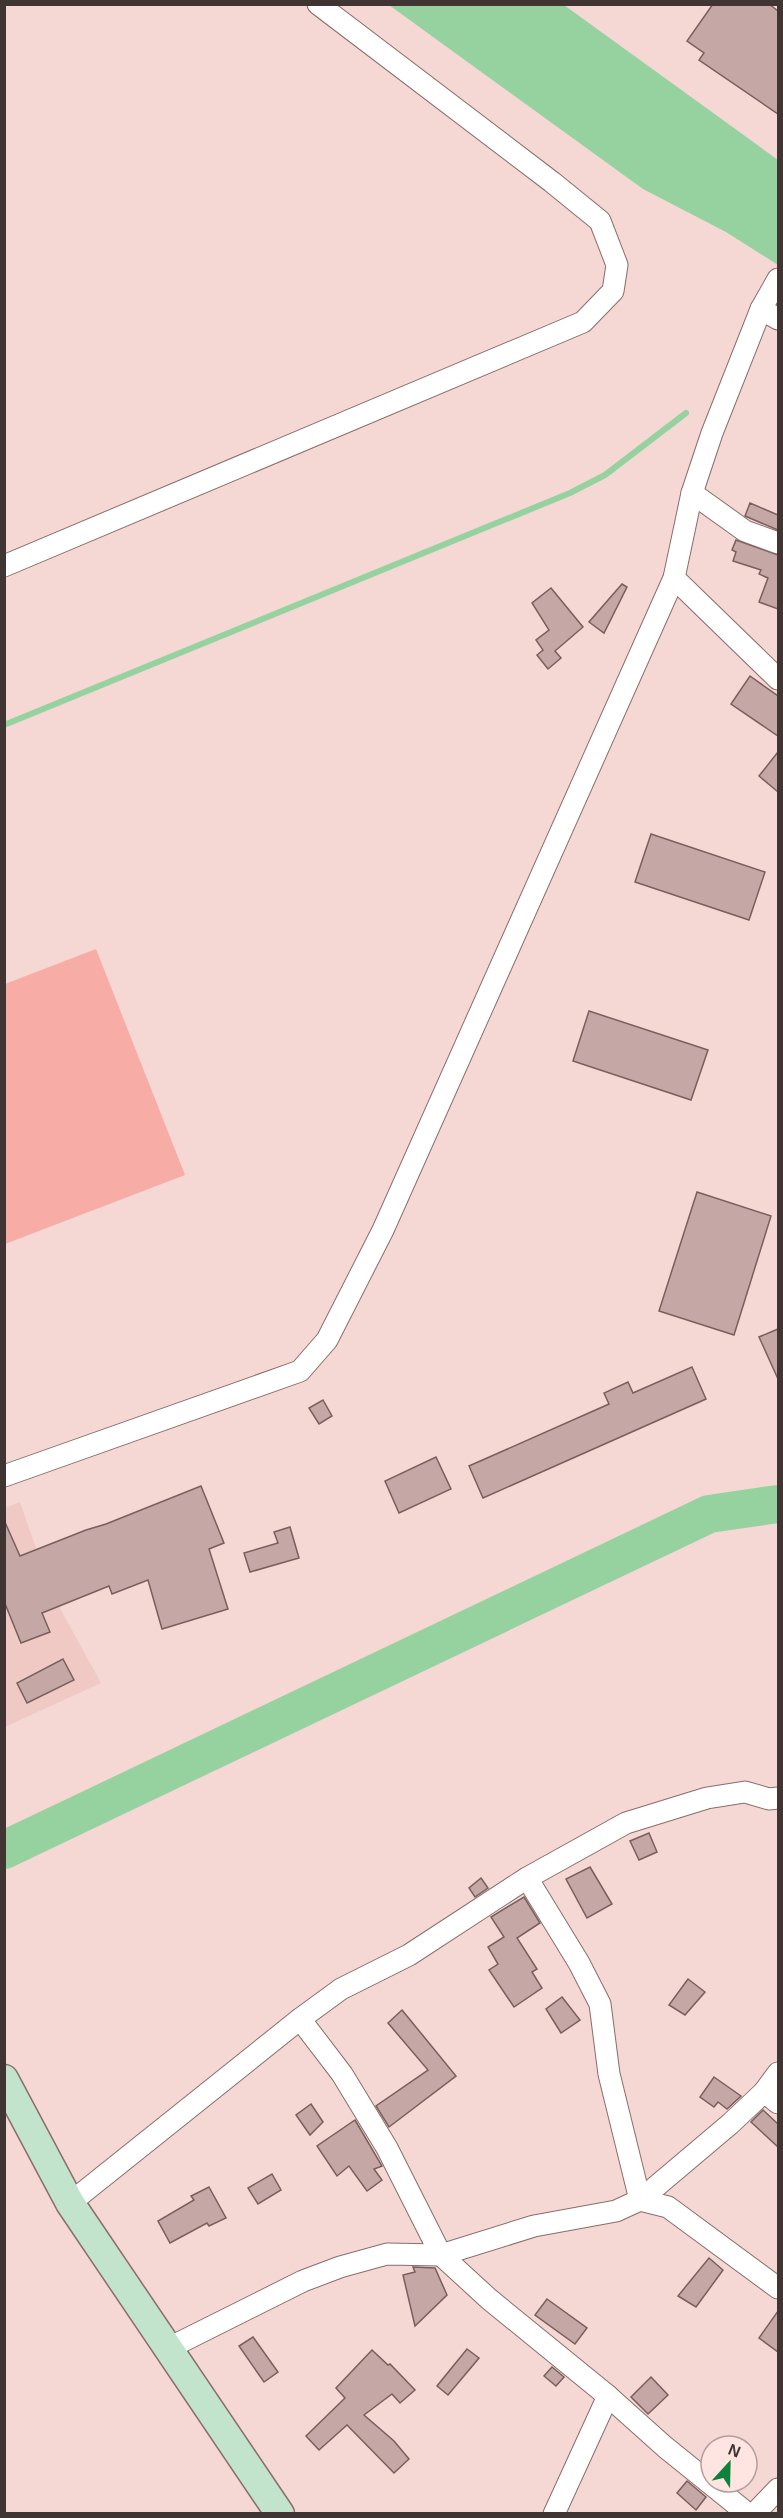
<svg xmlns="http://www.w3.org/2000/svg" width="783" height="2518" font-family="Helvetica,sans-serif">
<rect width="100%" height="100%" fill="#f5d7d3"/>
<path fill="#f0c9c4" d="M20 1502 51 1592 101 1683 5 1727V1508Z"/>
<path fill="#f7ada5" d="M96 949 185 1175 5 1244V984Z"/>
<path fill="#95d2a0" d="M389 5H564L778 160V265L726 232 643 189Z"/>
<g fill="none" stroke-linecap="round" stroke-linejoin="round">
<path stroke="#95d2a0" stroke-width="6" d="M4 725 570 493 605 475 686 413"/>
<path stroke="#95d2a0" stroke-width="38" d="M4 1850 709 1514 778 1504"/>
</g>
<g fill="#c5a8a5" stroke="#795f5c" stroke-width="1.5">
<path d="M713 4H769L778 11V114L699 60 704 53 687 41Z"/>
<path d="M750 503 778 515V530L745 516Z"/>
<path d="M736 540 778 555V609L759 602 768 578 759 574 761 570 733 561 736 552 732 550Z"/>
<path d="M622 584 627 587 604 633 589 622Z"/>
<path d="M551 588 583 627 555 651 561 658 548 669 537 655 543 650 536 640 549 630 532 603Z"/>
<path d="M750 676 778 696V736L731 704Z"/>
<path d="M778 752V792L759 776Z"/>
<path d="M651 834 765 872 749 920 635 882Z"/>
<path d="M589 1011 708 1050 691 1100 573 1061Z"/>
<path d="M697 1192 771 1216 734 1335 659 1311Z"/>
<path d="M778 1329V1379L759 1337Z"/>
<path d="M692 1367 706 1399 483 1498 469 1466 609 1404 604 1393 628 1382 633 1393Z"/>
<path d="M323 1400 332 1416 319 1424 309 1408Z"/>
<path d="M436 1457 451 1489 399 1513 385 1481Z"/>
<path d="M201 1486 224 1543 209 1549 228 1609 162 1629 148 1580 112 1594 109 1586 42 1613 50 1632 21 1643 4 1601V1520L20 1556 86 1530 106 1524Z"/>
<path d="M290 1527 299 1558 250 1572 244 1553 278 1543 274 1532Z"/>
<path d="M63 1659 74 1680 27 1703 17 1683Z"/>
<path d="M649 1833 657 1852 639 1860 630 1841Z"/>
<path d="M590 1867 612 1904 587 1918 566 1879Z"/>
<path d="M481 1878 488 1888 475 1897 469 1888Z"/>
<path d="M524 1897 540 1923 517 1938 537 1969 532 1972 542 1988 514 2007 489 1970 498 1964 488 1947 504 1937 491 1917Z"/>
<path d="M688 1979 705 1992 685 2015 669 2005Z"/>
<path d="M562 1997 580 2020 561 2033 546 2009Z"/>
<path d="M402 2010 456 2076 389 2127 376 2106 428 2070 388 2023Z"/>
<path d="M714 2077 741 2096 727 2109 718 2102 714 2107 700 2097Z"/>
<path d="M311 2104 323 2122 310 2135 296 2115Z"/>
<path d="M763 2110 778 2124V2147L751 2122Z"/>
<path d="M355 2120 382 2166 374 2169 382 2180 367 2191 349 2166 337 2176 317 2146Z"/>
<path d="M272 2174 281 2190 258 2204 248 2188Z"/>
<path d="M209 2187 226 2218 209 2226 207 2223 170 2243 158 2221 194 2200 191 2196Z"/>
<path d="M709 2258 723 2270 696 2307 678 2296Z"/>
<path d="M413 2267 435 2268 447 2295 415 2326 403 2275 415 2272Z"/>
<path d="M547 2299 587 2328 575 2344 535 2315Z"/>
<path d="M778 2311V2352L759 2338Z"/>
<path d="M253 2337 278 2372 264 2382 239 2346Z"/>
<path d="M467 2349 479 2358 448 2395 437 2386Z"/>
<path d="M372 2350 388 2365 390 2364 415 2390 400 2403 392 2394 364 2415 394 2441 409 2459 394 2473 347 2425 319 2450 306 2436 345 2398 336 2388Z"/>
<path d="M552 2367 564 2377 556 2386 544 2376Z"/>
<path d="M651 2377 668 2395 648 2414 631 2397Z"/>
<path d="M687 2481 706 2497 696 2510 677 2493Z"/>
</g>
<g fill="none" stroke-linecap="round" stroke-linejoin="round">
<defs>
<g id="street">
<path d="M761 309 778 319"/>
<path d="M692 493 745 531 778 543"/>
<path d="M4 566 583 322 613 291 617 265 600 221 552 182 318 4"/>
<path d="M674 578 778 679"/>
<path d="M4 1476 300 1371 327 1340 383 1230 674 578 692 493 712 433 761 309 778 279"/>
<path d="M527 1878 579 1963 600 2004 609 2074 640 2200 668 2207 778 2288"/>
<path d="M300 2019 341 1989 409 1955 527 1878 626 1823 707 1798 745 1792 769 1799 778 1798"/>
<path d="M764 2092 778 2103"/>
<path d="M70 2203 300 2019 342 2074 387 2148 441 2255 489 2299 608 2396 665 2447 748 2514"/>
<path d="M167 2349 303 2281 340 2267 387 2254 441 2255 534 2226 616 2211 640 2200 730 2124 764 2092 778 2073"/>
<path d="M554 2514 608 2396"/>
<path d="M754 2514 778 2489"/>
</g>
<path id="secondary" d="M4 2079 70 2203 280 2514"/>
</defs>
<use href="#street" stroke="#896e6b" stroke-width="23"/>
<use href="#secondary" stroke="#896e6b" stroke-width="31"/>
<use href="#street" stroke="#fff" stroke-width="21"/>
<use href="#secondary" stroke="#c2e4cc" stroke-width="28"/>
</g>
<rect width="783" height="2518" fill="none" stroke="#413534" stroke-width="12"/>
<g transform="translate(729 2464) rotate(22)"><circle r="28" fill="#fee5e2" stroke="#b29f9c" stroke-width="1.5"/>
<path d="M0-4.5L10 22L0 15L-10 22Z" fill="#0f823a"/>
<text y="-9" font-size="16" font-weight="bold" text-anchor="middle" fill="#413534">N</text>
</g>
</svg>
